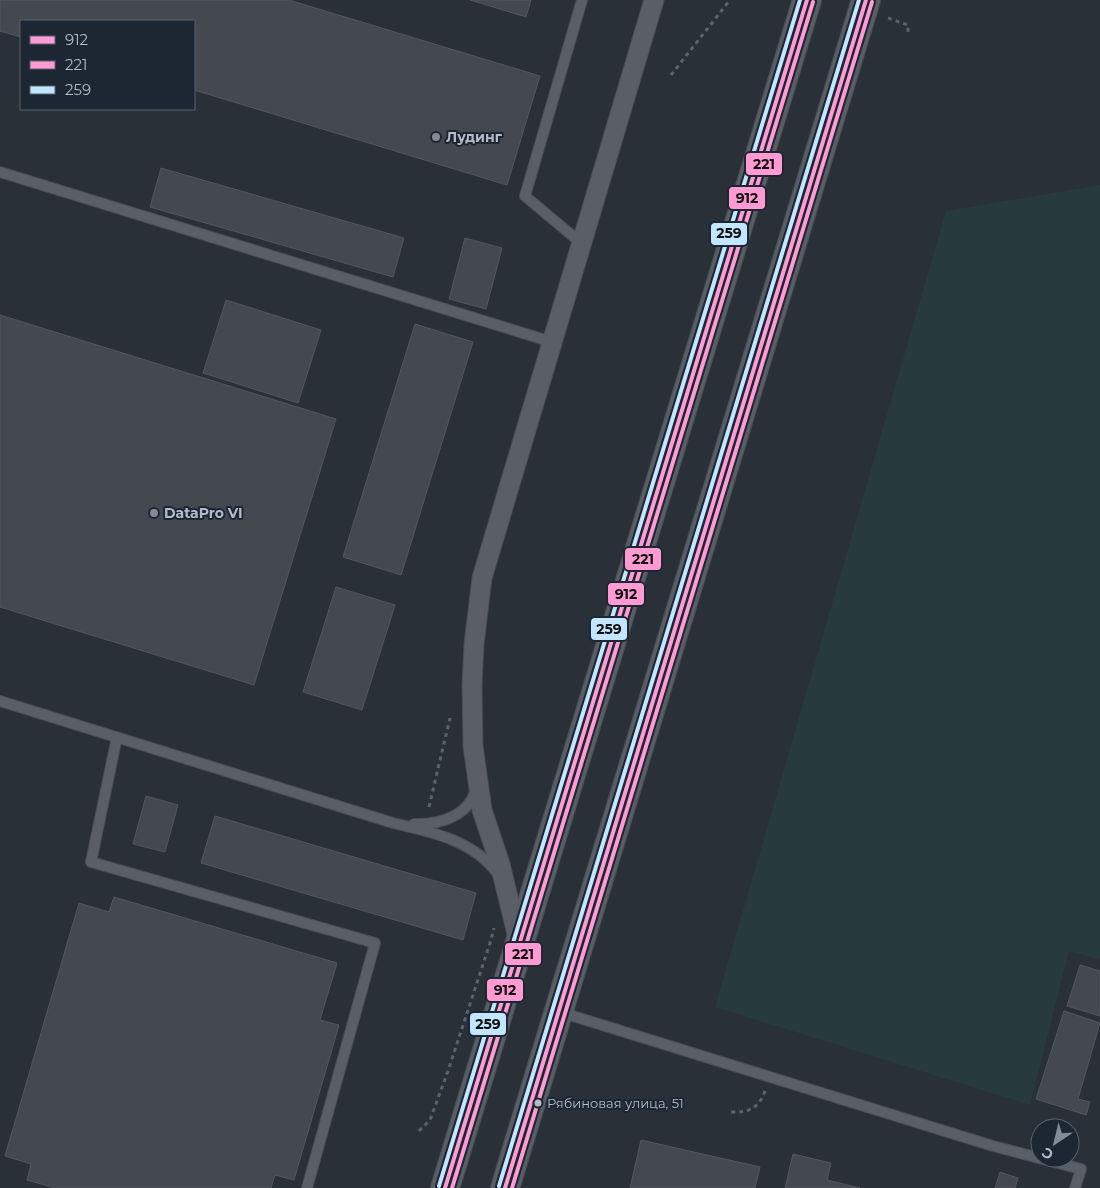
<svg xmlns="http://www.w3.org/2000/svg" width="1100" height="1188" font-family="Montserrat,sans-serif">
<rect width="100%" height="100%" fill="#2a3038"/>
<path fill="#273a3e" d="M1100 185V960L1069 951 1030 1105 715 1007 946 211Z"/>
<g fill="#444950" stroke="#52575f">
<path d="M0 0H289L540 76 507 185 194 90V21H21V37L0 31Z"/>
<path d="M470 0H531L526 17Z"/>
<path d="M161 168 404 238 393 277 150 207Z"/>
<path d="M465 238 502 248 486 309 449 299Z"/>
<path d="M226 300 321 330 298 403 203 373Z"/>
<path d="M0 315 336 419 254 685 0 607Z"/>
<path d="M415 324 473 342 401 575 343 557Z"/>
<path d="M336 587 395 605 362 710 303 692Z"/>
<path d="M146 796 178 805 165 852 133 844Z"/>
<path d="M215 816 476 893 463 940 201 863Z"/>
<path d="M114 897 337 963 320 1020 339 1025 294 1180 275 1175 271 1188H55L27 1180 31 1164 5 1156 79 903 109 912Z"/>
<path d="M1080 965 1100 971V1016L1067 1006Z"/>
<path d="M1064 1011 1100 1023 1078 1099 1090 1102 1086 1115 1036 1099Z"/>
<path d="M641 1140 760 1167 755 1188H630Z"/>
<path d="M793 1154 831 1163 827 1180 860 1188H785Z"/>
<path d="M1000 1172 1018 1178 1015 1188H995Z"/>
</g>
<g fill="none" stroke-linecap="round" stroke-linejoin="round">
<defs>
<g id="lane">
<path d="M0 172 552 342"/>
<path d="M581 243 525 196 582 0"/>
<path d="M0 701 393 823C432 832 473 840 498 874"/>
<path d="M117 737 91 862 375 943 307 1188"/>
<path d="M414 824C439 825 470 816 476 788"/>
<path d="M560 1012 993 1146 1081 1169 1075 1188"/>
</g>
<path id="street" d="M519 942 500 864 482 810 473 746 472 685 474 644 482 578 654 0"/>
<g id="secondary">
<path d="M445 1188 807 0"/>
<path d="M505 1188 866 0"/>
</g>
</defs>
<use href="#lane" stroke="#484c53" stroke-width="12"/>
<use href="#street" stroke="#484c53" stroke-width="21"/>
<use href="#secondary" stroke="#484c53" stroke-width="30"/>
<g stroke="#5d636a" stroke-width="3" stroke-dasharray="4 4" stroke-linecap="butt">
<path d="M888 18 908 25V33"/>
<path d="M671 75 730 0"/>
<path d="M429 807 450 718"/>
<path d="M731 1112C749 1113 759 1108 765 1091"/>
<path d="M419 1131 430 1120 448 1071 491 940 494 928"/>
</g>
<use href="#lane" stroke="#5a5e66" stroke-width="10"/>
<use href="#street" stroke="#5a5e66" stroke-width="19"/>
<use href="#secondary" stroke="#595d64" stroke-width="28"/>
<defs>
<g id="bus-1">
<path d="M445 1188 807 0"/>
<path d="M505 1188 866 0"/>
</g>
<g id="bus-2">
<path d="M452 1188 813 2"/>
<path d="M512 1188 872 2"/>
</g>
<g id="bus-3">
<path d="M439 1186 800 0"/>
<path d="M499 1186 859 0"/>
</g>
</defs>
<use href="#bus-1" stroke="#1d2633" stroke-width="8"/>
<use href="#bus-2" stroke="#1d2633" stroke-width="8"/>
<use href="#bus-3" stroke="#1d2633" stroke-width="8"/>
<use href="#bus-1" stroke="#ff9ad2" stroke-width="4"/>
<use href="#bus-2" stroke="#ff9ad2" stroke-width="4"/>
<use href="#bus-3" stroke="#c2e6ff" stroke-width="4"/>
</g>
<g fill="#848b96" stroke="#1d2633" stroke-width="2">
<circle cx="436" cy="137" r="5"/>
<circle cx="154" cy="513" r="5"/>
</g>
<circle fill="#b4bcc9" stroke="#1d2633" stroke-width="2" cx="538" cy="1103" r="4.5"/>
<g text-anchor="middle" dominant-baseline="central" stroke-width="4" stroke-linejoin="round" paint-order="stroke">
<g font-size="13" fill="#b4bcc9" stroke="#1d2633" text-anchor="start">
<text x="547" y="1103">Рябиновая улица, 51</text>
</g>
<g font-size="14" font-weight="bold" fill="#b4bcc9" stroke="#1d2633" text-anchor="start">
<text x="446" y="137">Лудинг</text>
<text x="164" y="513">DataPro VI</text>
</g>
</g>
<g stroke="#1d2633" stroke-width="2">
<rect x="745" y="152" width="38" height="24" rx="5" fill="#ff9ad2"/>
<rect x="728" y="186" width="38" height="24" rx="5" fill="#ff9ad2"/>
<rect x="710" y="222" width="38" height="24" rx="5" fill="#c2e6ff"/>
<rect x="624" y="547" width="38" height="24" rx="5" fill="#ff9ad2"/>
<rect x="607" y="582" width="38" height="24" rx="5" fill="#ff9ad2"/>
<rect x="590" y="617" width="38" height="24" rx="5" fill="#c2e6ff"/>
<rect x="504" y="942" width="38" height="24" rx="5" fill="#ff9ad2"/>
<rect x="486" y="978" width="38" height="24" rx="5" fill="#ff9ad2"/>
<rect x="469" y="1012" width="38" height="24" rx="5" fill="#c2e6ff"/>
</g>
<g font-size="14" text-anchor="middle" font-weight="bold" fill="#111">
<text x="764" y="169">221</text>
<text x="747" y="203">912</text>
<text x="729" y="238">259</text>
<text x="643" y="564">221</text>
<text x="626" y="599">912</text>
<text x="609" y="634">259</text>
<text x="523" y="959">221</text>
<text x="505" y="995">912</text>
<text x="488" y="1029">259</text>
</g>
<rect x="20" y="20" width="175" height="90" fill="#1d2633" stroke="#59626f"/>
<rect x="30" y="36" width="25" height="8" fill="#ff9ad2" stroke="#59626f"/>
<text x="65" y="45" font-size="15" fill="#b4bcc9">912</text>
<rect x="30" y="61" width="25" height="8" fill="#ff9ad2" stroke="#59626f"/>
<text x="65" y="70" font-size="15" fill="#b4bcc9">221</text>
<rect x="30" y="86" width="25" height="8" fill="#c2e6ff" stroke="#59626f"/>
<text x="65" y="95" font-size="15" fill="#b4bcc9">259</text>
<g transform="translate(1055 1143) rotate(215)"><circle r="24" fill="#1d2633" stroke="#59626f"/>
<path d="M0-4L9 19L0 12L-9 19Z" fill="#848b96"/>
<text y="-8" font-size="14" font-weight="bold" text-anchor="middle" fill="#b4bcc9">С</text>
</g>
</svg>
